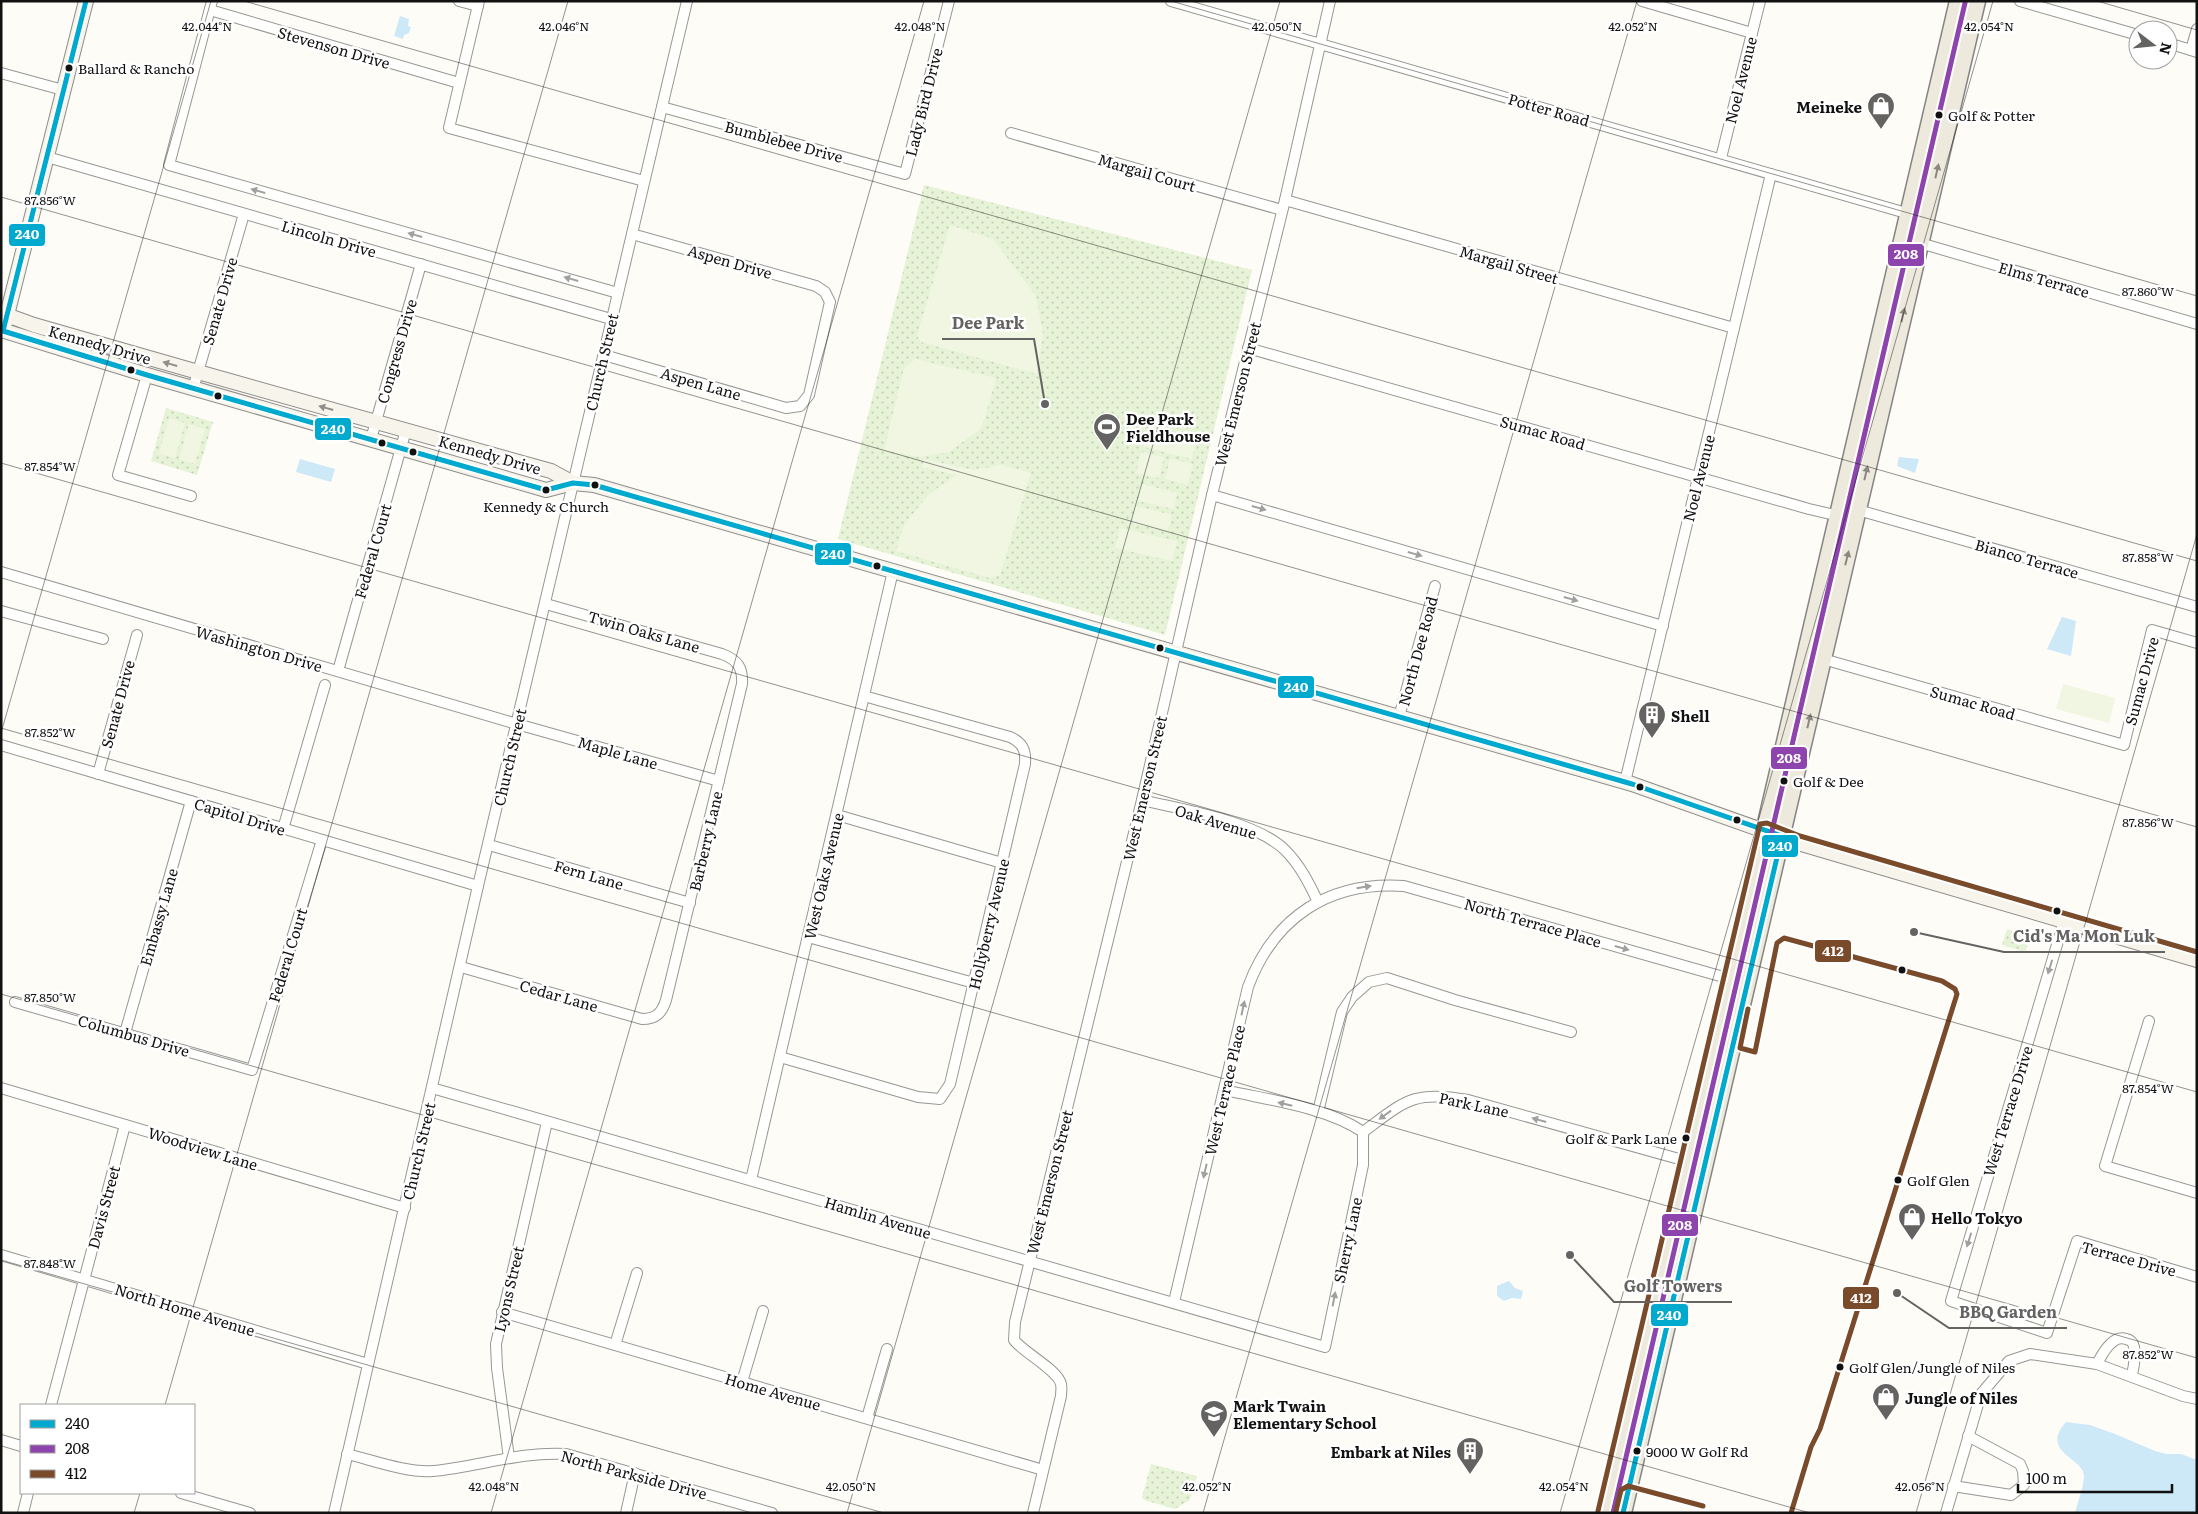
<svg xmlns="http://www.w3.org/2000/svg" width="2198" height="1514" font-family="Literata,serif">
<defs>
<pattern id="grass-dots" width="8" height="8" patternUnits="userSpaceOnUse" patternTransform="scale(1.25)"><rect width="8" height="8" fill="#e7f3d7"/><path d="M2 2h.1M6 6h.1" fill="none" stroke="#c5cfb8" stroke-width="1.8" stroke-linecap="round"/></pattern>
</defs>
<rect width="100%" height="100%" fill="#fdfcf7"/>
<g fill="url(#grass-dots)">
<path d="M924 185 1252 270 1165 635 838 539Z"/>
<path d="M166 408 213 422 197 475 151 461Z"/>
<path d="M2007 929 2031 936 2025 952 2002 945Z"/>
<path d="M1151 1464 1197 1476 1190 1500 1175 1509 1144 1500 1142 1497Z"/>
</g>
<g fill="#f0f6e1">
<path d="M950 225 993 239 1036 296 1043 334 1037 374 921 342 917 336Z"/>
<path d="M915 359 996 378 982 428 949 452 919 457 884 450 904 368Z"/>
<path d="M169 418 185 423 175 458 159 453Z"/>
<path d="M189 424 205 429 195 464 179 459Z"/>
<path d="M1148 428 1196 439 1192 459 1144 447Z"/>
<path d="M1141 452 1164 457 1159 478 1136 473Z"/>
<path d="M924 459 973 470 1002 465 1031 473 1000 575 990 578 896 551 904 525 929 494 957 475 922 467Z"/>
<path d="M1170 459 1193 464 1188 485 1165 479Z"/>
<path d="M1142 484 1177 493 1174 509 1138 501Z"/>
<path d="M1136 506 1172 515 1168 531 1132 523Z"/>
<path d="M1120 528 1177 541 1172 561 1115 548Z"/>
<path d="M2063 684 2115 698 2109 723 2056 709Z"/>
</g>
<g fill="#cde8f7">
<path d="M400 16 409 19 408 26 411 27 409 33 404 35 403 39 394 36Z"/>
<path d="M1899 457 1919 459 1915 473 1897 466Z"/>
<path d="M300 459 335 469 331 482 296 472Z"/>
<path d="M2062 617 2076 621 2071 656 2047 649Z"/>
<path d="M1509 1281 1515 1288 1523 1291 1521 1299 1512 1298 1504 1301 1497 1296V1286Z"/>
<path d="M2066 1422 2090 1425 2115 1434 2155 1451 2166 1454H2181L2197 1460V1513H2075C2078 1501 2084 1487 2084 1475 2084 1459 2039 1451 2066 1422Z"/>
</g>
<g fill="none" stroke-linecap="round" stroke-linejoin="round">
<defs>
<g id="street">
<path d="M212 1 169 165 618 293"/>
<path d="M459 1 478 6"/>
<path d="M479 1 449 128 644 181"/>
<path d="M1171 1 1913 215"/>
<path d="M1642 1 1752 33"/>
<path d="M2020 1 2138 35"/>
<path d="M210 10 459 83"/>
<path d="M2168 43 2197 52"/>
<path d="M2191 50 2197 29"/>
<path d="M1 73 63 90"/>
<path d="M662 107 905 174 949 1"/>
<path d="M1011 133 1282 210"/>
<path d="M47 157 611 319"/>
<path d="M1721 158 1760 1"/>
<path d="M1285 200 1734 328"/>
<path d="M1920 243 2197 324"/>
<path d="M1248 348 1809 509 1856 520"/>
<path d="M604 355 786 408 800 406 809 395 830 302 825 292 816 286 632 234"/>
<path d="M147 375 118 475 191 496"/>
<path d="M193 389 244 214"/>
<path d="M371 439 421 264"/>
<path d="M1212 495 1663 626"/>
<path d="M1858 510 2197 607"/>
<path d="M1 572 517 724 719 781"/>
<path d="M1 611 103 639"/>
<path d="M1823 659 2124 745 2152 630 2197 643"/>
<path d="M338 671 406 430"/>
<path d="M1399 717 1435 586"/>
<path d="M1 745 478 886"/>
<path d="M98 774 137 635"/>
<path d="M1625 782 1771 174"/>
<path d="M1142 800C1183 810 1255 821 1285 850 1300 865 1309 883 1318 902"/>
<path d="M837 815 1002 863"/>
<path d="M283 829 325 685"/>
<path d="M489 845 690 903"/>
<path d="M2064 921 1951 1301 2047 1333 2077 1241 2197 1277"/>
<path d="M808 937 974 983"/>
<path d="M461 967 642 1019C656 1019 662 1013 666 1000L742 684C743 668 738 660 722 654L546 604"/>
<path d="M15 1002 252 1070 322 840"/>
<path d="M2149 1021 2105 1166 2197 1193"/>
<path d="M125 1033 191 801"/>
<path d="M780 1057 918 1097 940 1099 950 1084 1025 764C1026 750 1023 743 1010 737L864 696"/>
<path d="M1 1088 405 1208"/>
<path d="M432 1088 1325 1347 1363 1165V1132"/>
<path d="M1225 1090C1268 1100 1327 1107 1363 1132"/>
<path d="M1318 1112 1342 1012 1352 997 1369 982 1387 978 1455 1000 1571 1032"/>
<path d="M1363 1132C1405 1101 1413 1090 1468 1100L1704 1166"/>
<path d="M751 1180 893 571"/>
<path d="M1 1255 368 1364"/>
<path d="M1174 1302 1248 987C1274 917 1329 881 1404 886L1734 980"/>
<path d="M502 1312 1043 1470"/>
<path d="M615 1345 637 1273"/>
<path d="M2097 1364C2102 1354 2113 1334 2126 1339 2131 1340 2133 1342 2134 1347 2136 1356 2134 1366 2132 1375"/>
<path d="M742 1382 763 1311"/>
<path d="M51 1405 125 1125"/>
<path d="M867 1418 887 1349"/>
<path d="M1 1440 21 1446"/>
<path d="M347 1454C372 1460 407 1473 433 1471 477 1467 521 1451 566 1454L772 1513"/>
<path d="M509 1458 497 1368 496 1344 547 1122"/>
<path d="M1953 1486 2011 1495 2024 1485 2023 1471 2020 1464 1968 1436"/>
<path d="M181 1493 250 1513"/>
<path d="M23 1513 28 1493"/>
<path d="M334 1513 478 886 687 1"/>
<path d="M626 1513 635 1473"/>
<path d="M1033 1513 1061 1396C1061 1393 1062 1388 1061 1384 1058 1370 1024 1353 1014 1340L1015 1322 1142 800 1212 495 1285 200 1330 1"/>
<path d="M1946 1513 1981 1394 2009 1361 2030 1354 2097 1364 2183 1396 2197 1399"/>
</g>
<g id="secondary">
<path d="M1 313 34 325 198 372 551 471 573 483"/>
<path d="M5 323 86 1"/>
<path d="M1 330 147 375 546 490 573 483 594 485 1632 784 1798 843 2197 960"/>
</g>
<g id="primary">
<path d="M1605 1513 1958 1"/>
<path d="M1623 1513 1977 1"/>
</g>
</defs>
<use href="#street" stroke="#979795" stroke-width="12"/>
<use href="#secondary" stroke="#8e8d8b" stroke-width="16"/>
<use href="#primary" stroke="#858482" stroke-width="19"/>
<use href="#street" stroke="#fffffe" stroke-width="10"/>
<use href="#secondary" stroke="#f6f4eb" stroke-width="14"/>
<use href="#primary" stroke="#ede9dc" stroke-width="16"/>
<defs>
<path id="bus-1" d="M86 1 3 331 147 375 546 490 573 483 594 485 1632 784 1782 836 1623 1513"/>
<path id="bus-2" d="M1613 1513 1965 3"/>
<g id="bus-3">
<path d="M1748 1009 1740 1048 1755 1052 1777 943 1784 938 1942 981 1955 989 1957 994 1820 1429 1811 1447 1791 1513"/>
<path d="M1598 1511 1760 824 1767 823 1800 836 2197 952"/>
<path d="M1616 1511 1621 1490 1628 1486 1703 1506"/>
</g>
</defs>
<use href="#bus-1" stroke="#fff" stroke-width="9"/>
<use href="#bus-2" stroke="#fff" stroke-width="9"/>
<use href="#bus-3" stroke="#fff" stroke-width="9"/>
<use href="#bus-1" stroke="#00a9ce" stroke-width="5"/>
<use href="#bus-2" stroke="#8e44ad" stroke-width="5"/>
<use href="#bus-3" stroke="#7a4b2a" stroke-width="5"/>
</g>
<defs><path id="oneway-solid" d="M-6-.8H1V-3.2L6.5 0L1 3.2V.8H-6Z" transform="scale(1.25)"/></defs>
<g fill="#8a8881">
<use href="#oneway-solid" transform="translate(1937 171) rotate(-77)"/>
<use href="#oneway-solid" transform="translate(1903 315) rotate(-77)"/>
<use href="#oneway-solid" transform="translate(1866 473) rotate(-77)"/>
<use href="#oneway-solid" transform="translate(1847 558) rotate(-76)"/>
<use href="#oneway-solid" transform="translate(1809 721) rotate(-77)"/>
</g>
<g fill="#a0a09f">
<use href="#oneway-solid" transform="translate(258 191) rotate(-164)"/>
<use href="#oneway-solid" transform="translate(415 235) rotate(-164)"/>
<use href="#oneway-solid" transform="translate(571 279) rotate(-164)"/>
<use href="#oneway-solid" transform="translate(1259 508) rotate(16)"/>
<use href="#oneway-solid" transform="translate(1415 554) rotate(16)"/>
<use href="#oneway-solid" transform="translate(1571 599) rotate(16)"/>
<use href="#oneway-solid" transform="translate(1364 887) rotate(-9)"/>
<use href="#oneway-solid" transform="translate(1622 948) rotate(16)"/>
<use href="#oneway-solid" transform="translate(2050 967) rotate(107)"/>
<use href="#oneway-solid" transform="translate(1243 1008) rotate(-78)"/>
<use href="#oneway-solid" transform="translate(1285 1104) rotate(-167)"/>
<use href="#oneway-solid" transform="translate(1385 1115) rotate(144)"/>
<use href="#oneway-solid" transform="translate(1539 1120) rotate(-164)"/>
<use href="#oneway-solid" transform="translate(1205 1171) rotate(103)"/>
<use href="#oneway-solid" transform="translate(1969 1240) rotate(107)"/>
<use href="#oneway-solid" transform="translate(1334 1299) rotate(-79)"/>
</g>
<g fill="#8f8e89">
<use href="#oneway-solid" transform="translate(170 364) rotate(-164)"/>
<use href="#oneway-solid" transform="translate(326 408) rotate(-164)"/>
</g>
<path fill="none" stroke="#111" stroke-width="1" stroke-opacity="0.45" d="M244 1 2197 561M1171 1 2197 296M2097 1 2197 30M1 197 2197 827M1 463 2197 1092M1 728 2197 1358M1 733 211 1M1 994 1810 1513M1 1260 884 1513M165 1405 568 1M134 1513 140 1493M491 1513 924 1M847 1513 1280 1M1203 1513 1637 1M1560 1513 1993 1M1916 1513 2197 534"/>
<defs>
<symbol id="shop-pin" viewBox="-11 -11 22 30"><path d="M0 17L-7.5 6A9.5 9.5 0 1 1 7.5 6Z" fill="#646362" stroke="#fff"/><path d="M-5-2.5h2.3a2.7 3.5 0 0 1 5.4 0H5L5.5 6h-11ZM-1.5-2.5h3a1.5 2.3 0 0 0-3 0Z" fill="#fff"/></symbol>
<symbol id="stadium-pin" viewBox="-11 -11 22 30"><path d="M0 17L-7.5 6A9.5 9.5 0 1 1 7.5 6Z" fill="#646362" stroke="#fff"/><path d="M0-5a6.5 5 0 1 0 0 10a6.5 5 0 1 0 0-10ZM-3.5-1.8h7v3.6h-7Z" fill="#fff"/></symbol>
<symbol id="building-pin" viewBox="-11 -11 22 30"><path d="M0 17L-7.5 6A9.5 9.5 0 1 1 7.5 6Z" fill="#646362" stroke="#fff"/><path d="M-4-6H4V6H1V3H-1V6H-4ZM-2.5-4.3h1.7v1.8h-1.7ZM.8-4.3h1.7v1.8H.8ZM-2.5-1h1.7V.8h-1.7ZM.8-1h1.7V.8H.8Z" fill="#fff"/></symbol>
<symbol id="school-pin" viewBox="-11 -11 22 30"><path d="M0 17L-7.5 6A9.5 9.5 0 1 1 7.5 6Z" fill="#646362" stroke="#fff"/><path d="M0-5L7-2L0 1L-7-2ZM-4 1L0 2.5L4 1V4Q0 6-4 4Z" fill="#fff"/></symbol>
</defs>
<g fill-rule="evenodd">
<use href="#shop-pin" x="1865" y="90" width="32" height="43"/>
<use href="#stadium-pin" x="1091" y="411" width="32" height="43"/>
<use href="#building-pin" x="1636" y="699" width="32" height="43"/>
<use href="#shop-pin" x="1896" y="1201" width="32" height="43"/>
<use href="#shop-pin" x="1870" y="1381" width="32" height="43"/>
<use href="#school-pin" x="1198" y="1398" width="32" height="43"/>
<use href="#building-pin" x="1454" y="1435" width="32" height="43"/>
</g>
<g fill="#111" stroke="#fff" stroke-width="2">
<circle cx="69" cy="68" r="4.5"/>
<circle cx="1939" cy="115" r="4.5"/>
<circle cx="131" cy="370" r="4.5"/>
<circle cx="218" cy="396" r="4.5"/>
<circle cx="382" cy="443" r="4.5"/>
<circle cx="413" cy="452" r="4.5"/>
<circle cx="595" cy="485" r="4.5"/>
<circle cx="546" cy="490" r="4.5"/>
<circle cx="877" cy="566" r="4.5"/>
<circle cx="1160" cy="648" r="4.5"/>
<circle cx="1784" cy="781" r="4.5"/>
<circle cx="1640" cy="787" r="4.5"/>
<circle cx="1737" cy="820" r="4.5"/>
<circle cx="2057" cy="911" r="4.5"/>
<circle cx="1902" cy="970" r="4.5"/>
<circle cx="1686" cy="1138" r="4.5"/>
<circle cx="1898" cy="1180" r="4.5"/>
<circle cx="1840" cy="1367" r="4.5"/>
<circle cx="1637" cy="1451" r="4.5"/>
</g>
<g text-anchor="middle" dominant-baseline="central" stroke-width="5" stroke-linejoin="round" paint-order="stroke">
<g font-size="14" fill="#111" stroke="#fff" text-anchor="start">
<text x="78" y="68">Ballard &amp; Rancho</text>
<text x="1948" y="115">Golf &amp; Potter</text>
<text x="546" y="506" text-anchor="middle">Kennedy &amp; Church</text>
<text x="1793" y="781">Golf &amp; Dee</text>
<text x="1677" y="1138" text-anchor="end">Golf &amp; Park Lane</text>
<text x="1907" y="1180">Golf Glen</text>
<text x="1849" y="1367">Golf Glen/Jungle of Niles</text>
<text x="1646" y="1451">9000 W Golf Rd</text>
</g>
<g font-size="15" fill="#111" stroke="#fff">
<text transform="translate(334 47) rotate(16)">Stevenson Drive</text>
<text transform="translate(1740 80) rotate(-76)">Noel Avenue</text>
<text transform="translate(923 102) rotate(-76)">Lady Bird Drive</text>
<text transform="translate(1549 109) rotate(16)">Potter Road</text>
<text transform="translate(784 141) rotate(15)">Bumblebee Drive</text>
<text transform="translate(1147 172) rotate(16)">Margail Court</text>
<text transform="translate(329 238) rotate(16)">Lincoln Drive</text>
<text transform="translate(730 261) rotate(16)">Aspen Drive</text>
<text transform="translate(1509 264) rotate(16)">Margail Street</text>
<text transform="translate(2044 279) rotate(16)">Elms Terrace</text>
<text transform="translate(219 301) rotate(-74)">Senate Drive</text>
<text transform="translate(100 344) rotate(16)">Kennedy Drive</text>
<text transform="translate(396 351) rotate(-74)">Congress Drive</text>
<text transform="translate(601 362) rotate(-77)">Church Street</text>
<text transform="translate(701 383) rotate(16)">Aspen Lane</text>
<text transform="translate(1237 394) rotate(-76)">West Emerson Street</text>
<text transform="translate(1543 432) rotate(16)">Sumac Road</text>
<text transform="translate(490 454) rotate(16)">Kennedy Drive</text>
<text transform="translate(1698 478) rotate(-76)">Noel Avenue</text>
<text transform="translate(372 551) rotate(-74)">Federal Court</text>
<text transform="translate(2027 558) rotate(16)">Bianco Terrace</text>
<text transform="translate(644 631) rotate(16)">Twin Oaks Lane</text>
<text transform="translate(259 648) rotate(16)">Washington Drive</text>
<text transform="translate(1417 651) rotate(-75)">North Dee Road</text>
<text transform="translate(2141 681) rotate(-75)">Sumac Drive</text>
<text transform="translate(1973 702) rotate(16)">Sumac Road</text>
<text transform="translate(117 704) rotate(-75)">Senate Drive</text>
<text transform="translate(618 752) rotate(16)">Maple Lane</text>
<text transform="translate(509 757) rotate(-77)">Church Street</text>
<text transform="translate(1144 788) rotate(-77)">West Emerson Street</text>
<text transform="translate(240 816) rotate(17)">Capitol Drive</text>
<text transform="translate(1216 821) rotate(17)">Oak Avenue</text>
<text transform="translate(705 841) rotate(-77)">Barberry Lane</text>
<text transform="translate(589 874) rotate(16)">Fern Lane</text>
<text transform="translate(823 876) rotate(-77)">West Oaks Avenue</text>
<text transform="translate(158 917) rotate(-74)">Embassy Lane</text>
<text transform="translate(1533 922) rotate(16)">North Terrace Place</text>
<text transform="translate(988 924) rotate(-77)">Hollyberry Avenue</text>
<text transform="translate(287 955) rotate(-73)">Federal Court</text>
<text transform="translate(559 995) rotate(16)">Cedar Lane</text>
<text transform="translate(134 1035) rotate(16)">Columbus Drive</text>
<text transform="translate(1224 1090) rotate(-77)">West Terrace Place</text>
<text transform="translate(1474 1104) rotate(12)">Park Lane</text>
<text transform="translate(2007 1111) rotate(-73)">West Terrace Drive</text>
<text transform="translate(203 1148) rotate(17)">Woodview Lane</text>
<text transform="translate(418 1151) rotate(-77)">Church Street</text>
<text transform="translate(1049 1182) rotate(-76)">West Emerson Street</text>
<text transform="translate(103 1207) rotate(-75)">Davis Street</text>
<text transform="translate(878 1217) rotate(17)">Hamlin Avenue</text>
<text transform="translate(1347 1240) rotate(-78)">Sherry Lane</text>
<text transform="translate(2129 1258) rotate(15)">Terrace Drive</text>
<text transform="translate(508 1289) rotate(-77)">Lyons Street</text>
<text transform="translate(185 1309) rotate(17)">North Home Avenue</text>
<text transform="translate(773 1391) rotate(16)">Home Avenue</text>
<text transform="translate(634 1474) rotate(15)">North Parkside Drive</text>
</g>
<g font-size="15" font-weight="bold" fill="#111" stroke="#fff" text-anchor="start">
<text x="1862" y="106" text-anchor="end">Meineke</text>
<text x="1126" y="418">Dee Park<tspan x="1126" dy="17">Fieldhouse</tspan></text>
<text x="1671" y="715">Shell</text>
<text x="1931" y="1217">Hello Tokyo</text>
<text x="1905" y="1397">Jungle of Niles</text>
<text x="1233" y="1405">Mark Twain<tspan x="1233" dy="17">Elementary School</tspan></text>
<text x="1451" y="1451" text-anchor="end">Embark at Niles</text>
</g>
</g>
<g font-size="12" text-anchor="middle" fill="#111" stroke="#fff" stroke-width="5" stroke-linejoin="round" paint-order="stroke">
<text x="207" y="31">42.044°N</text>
<text x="564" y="31">42.046°N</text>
<text x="920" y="31">42.048°N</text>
<text x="1277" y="31">42.050°N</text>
<text x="1633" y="31">42.052°N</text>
<text x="1989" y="31">42.054°N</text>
<text x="50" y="205">87.856°W</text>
<text x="2148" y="296">87.860°W</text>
<text x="50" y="471">87.854°W</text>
<text x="2148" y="562">87.858°W</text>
<text x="50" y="737">87.852°W</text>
<text x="2148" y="827">87.856°W</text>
<text x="50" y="1002">87.850°W</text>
<text x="2148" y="1093">87.854°W</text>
<text x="50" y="1268">87.848°W</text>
<text x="2148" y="1359">87.852°W</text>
<text x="494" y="1491">42.048°N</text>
<text x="851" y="1491">42.050°N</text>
<text x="1207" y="1491">42.052°N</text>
<text x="1564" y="1491">42.054°N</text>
<text x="1920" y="1491">42.056°N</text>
</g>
<path fill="none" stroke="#646362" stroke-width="2" d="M1045 404L1034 339H942M1914 932L2004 952H2165M1570 1255L1614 1302H1732M1897 1293L1949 1328H2067"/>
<g fill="#646362" stroke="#fff" stroke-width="2">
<circle cx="1045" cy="404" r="5"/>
<circle cx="1914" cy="932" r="5"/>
<circle cx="1570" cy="1255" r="5"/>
<circle cx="1897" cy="1293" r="5"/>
</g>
<g font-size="16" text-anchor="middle" font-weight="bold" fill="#646362" stroke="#fff" stroke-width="5" stroke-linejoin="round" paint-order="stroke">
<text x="988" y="329">Dee Park</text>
<text x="2084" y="942">Cid's Ma Mon Luk</text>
<text x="1673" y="1292">Golf Towers</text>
<text x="2008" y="1318">BBQ Garden</text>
</g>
<g stroke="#fff" stroke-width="2">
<rect x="8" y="223" width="38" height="24" rx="5" fill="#00a9ce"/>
<rect x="1887" y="243" width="38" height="24" rx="5" fill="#8e44ad"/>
<rect x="314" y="417" width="38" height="24" rx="5" fill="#00a9ce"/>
<rect x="814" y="542" width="38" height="24" rx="5" fill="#00a9ce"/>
<rect x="1277" y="675" width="38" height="24" rx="5" fill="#00a9ce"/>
<rect x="1770" y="746" width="38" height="24" rx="5" fill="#8e44ad"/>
<rect x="1761" y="834" width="38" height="24" rx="5" fill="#00a9ce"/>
<rect x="1814" y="939" width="38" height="24" rx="5" fill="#7a4b2a"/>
<rect x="1661" y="1213" width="38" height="24" rx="5" fill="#8e44ad"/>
<rect x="1842" y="1286" width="38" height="24" rx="5" fill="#7a4b2a"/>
<rect x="1650" y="1303" width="39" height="24" rx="5" fill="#00a9ce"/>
</g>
<g font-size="14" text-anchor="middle" font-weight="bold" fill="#fff">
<text x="27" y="239">240</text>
<text x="1906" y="259">208</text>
<text x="333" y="434">240</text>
<text x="833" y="559">240</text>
<text x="1296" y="692">240</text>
<text x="1789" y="763">208</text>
<text x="1780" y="851">240</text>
<text x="1833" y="956">412</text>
<text x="1680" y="1230">208</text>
<text x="1861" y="1303">412</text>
<text x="1669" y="1320">240</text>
</g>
<rect width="2198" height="1514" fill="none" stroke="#111111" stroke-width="5"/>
<rect x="20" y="1404" width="175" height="90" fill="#ffffff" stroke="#a0a0a0"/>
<rect x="30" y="1420" width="25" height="8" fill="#00a9ce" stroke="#a0a0a0"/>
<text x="65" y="1429" font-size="15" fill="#111111">240</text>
<rect x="30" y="1445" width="25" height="8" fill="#8e44ad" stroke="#a0a0a0"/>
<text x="65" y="1454" font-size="15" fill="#111111">208</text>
<rect x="30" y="1470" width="25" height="8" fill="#7a4b2a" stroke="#a0a0a0"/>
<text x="65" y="1479" font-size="15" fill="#111111">412</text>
<g transform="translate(2153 45) rotate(106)"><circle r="24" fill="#ffffff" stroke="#a0a0a0"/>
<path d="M0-4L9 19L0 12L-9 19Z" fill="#646362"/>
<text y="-8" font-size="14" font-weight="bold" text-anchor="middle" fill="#111111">N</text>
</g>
<path d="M2018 1484v8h154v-8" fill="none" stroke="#111111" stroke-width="2.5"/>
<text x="2026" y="1484" font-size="15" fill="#111111" stroke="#ffffff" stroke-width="4" paint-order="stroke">100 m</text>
</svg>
